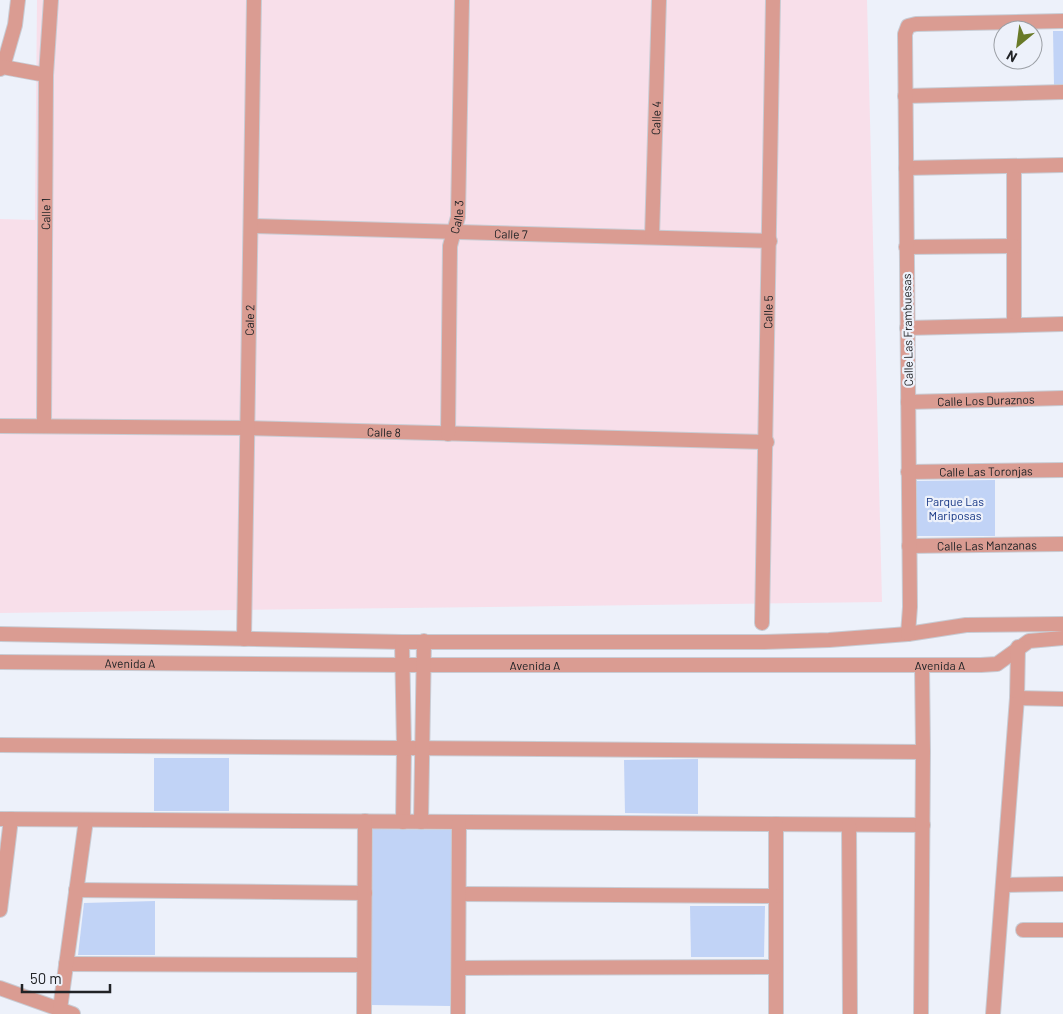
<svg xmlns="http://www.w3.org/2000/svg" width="1063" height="1014" font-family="Barlow,sans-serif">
<rect width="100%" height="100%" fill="#edf1fa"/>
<path fill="#f8dfea" d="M37 0H867L882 602 0 613V219L35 220Z"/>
<g fill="#c1d3f6">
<path d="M1053 31H1063V85H1054Z"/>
<path d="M995 480V536H915V481Z"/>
<rect x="154" y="758" width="75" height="53"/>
<path d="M698 759V814L625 813 624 760Z"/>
<path d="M372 829 452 830 451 1006 371 1005Z"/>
<path d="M155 901V955H78L84 903Z"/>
<path d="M690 906H765L764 957H691Z"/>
</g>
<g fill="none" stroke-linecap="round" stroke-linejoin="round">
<defs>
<g id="minor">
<path d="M3 67 15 25 18 0"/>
<path d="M0 69 3 67 46 75"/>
<path d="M905 96 1063 92"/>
<path d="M1014 166V325"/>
<path d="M906 168 1063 165"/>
<path id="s1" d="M252 226 770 241"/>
<path id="s2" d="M652 237 659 0"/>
<path d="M906 247 1014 246"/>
<path d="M907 328 1063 324"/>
<path id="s3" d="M908 402 1063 398"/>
<path id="s4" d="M0 426 248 428 767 442"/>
<path id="s5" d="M44 426 46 75 51 0"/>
<path id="s6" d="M448 434 450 246 458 217 462 0"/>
<path id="s7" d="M908 472 1063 470"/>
<path id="s8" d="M909 546 1063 544"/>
<path id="s9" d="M762 623 773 0"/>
<path d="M0 634 402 642H764L829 640 908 634 966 625 1063 624"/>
<path d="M908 634 910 607 905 34 908 26 916 24 1063 21"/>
<path id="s10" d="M244 639 254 0"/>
<path d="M402 642 404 748 403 822"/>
<path id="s11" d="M0 662 403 665H981L997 664 1029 641 1063 638"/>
<path d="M1017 698 1063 699"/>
<path d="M0 745 923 752"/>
<path d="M0 819 923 825"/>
<path d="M421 822 424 641"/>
<path d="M776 824V1014"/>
<path d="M849 825 850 1014"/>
<path d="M1004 885 1063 884"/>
<path d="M76 890 365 893"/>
<path d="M459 894 776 896"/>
<path d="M0 910 11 819"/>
<path d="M1023 930H1063"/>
<path d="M66 964 364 965"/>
<path d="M459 968 776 967"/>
<path d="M0 988 73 1014"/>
<path d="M60 1009 86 820"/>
<path d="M364 1014 365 821"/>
<path d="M458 1014 459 822"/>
<path d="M921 1014 923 752 922 666"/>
<path d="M993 1014 1017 698 1018 647"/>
</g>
</defs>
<use href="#minor" stroke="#c8ccd4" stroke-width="16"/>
<use href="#minor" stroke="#da9c92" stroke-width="14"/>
</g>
<g text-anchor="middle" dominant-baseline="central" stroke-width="4.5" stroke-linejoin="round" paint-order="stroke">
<g font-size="12" fill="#212326" stroke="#edf1fa">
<text stroke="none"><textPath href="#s2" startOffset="119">Calle 4</textPath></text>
<text stroke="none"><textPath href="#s5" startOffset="212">Calle 1</textPath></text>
<text stroke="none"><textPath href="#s6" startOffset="218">Calle 3</textPath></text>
<text stroke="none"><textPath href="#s1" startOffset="259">Calle 7</textPath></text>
<text stroke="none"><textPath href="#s9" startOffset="311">Calle 5</textPath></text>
<text stroke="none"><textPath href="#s10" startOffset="319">Cale 2</textPath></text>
<text transform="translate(907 330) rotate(-91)">Calle Las Frambuesas</text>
<text stroke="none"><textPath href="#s3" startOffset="78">Calle Los Duraznos</textPath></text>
<text stroke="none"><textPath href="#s4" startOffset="384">Calle 8</textPath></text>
<text stroke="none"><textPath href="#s7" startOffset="78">Calle Las Toronjas</textPath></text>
<text stroke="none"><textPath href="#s8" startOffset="78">Calle Las Manzanas</textPath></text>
<text stroke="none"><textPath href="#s11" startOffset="130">Avenida A</textPath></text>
<text stroke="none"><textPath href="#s11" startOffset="535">Avenida A</textPath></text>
<text stroke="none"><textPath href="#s11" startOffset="940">Avenida A</textPath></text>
</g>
<g font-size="12" fill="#133483" stroke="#edf1fa">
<text x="955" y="501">Parque Las<tspan x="955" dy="14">Mariposas</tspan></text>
</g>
</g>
<g transform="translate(1018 45) rotate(209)"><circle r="24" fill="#edf1fa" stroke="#9b9fa5"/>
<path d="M0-4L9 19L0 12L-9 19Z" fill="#697a28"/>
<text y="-8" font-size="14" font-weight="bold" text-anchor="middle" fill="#212326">N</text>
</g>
<path d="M22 984v8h88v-8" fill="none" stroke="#212326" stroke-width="2.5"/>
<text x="30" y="984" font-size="15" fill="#212326" stroke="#edf1fa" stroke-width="4" paint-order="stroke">50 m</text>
</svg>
